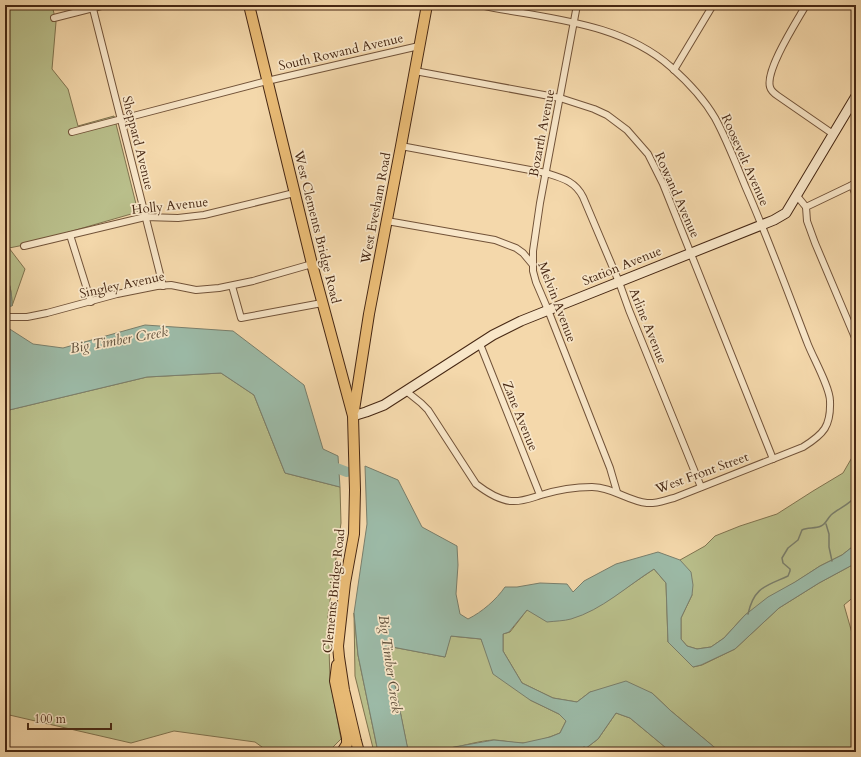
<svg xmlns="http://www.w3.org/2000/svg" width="861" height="757" font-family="Cardo,serif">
<rect width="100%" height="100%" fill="#f4d8ab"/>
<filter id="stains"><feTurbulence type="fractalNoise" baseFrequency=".005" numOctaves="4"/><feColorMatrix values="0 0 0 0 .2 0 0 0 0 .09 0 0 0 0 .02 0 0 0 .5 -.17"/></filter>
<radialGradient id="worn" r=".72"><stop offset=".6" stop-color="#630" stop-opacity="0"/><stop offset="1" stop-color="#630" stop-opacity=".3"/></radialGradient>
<g fill="#b9bf8b" stroke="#80734f">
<path d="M5 5H52L56 22 52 69 68 89 78 126 114 116 138 212 24 245 9 248 25 269 12 306C12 293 10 284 5 272Z"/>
<path d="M221 373 254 395 285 473 340 487 341 523 328 615 330 680 341 739 328 752H269L255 742 174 731 131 743 5 714V411L147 377Z"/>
<path d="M856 453V544L842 555 820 566 745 615 724 638 711 647 697 649 687 646 681 639V618L692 595 680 560 705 546 715 536 740 526 777 514 813 491 843 473 854 454Z"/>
<path d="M856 563V595L844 605 856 647V752H720L671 711 652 693 590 692 577 702 553 698 522 683 503 651V634L510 632 527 610 607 601 654 569 666 583 668 642 693 667 702 665 735 649 779 608 819 583Z"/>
<path d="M354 613 358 655 378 752H374L355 676Z"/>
<path d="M450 636 481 639 486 651 530 700 559 714 566 721 560 733C550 737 532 744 521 743 512 743 502 740 493 740 465 742 436 757 408 751L387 646 445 657Z"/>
<path d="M616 713 630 718 671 752H581L598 739Z"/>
</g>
<g fill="#9cbaa7" stroke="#7a7f6c">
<path d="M5 272C10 284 12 293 12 306L5 307Z"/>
<path d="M145 325 233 331 304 385 323 449 338 456 340 487 285 473 254 395 221 373 147 377 5 411V326L33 344 63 348Z"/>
<path d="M365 466 398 480 422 527 457 546 458 565 456 594 460 614 468 619C482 612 496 600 505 587H517L540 583 567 584 573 592 584 581 616 564 658 552 680 560 691 572 693 585 692 595 681 618V639L687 646 697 649 711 647 724 638 745 615 768 597 795 582 820 566 842 555 856 544V563L819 583 779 608 735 649 701 665 693 667 668 642 666 583 654 569C627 586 602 610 571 619 564 621 555 621 547 622L527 610 509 632 503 634V651L522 683 553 698 577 702 590 692 626 681 652 693 671 711 720 752H671L630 718 616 713 598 739 581 752H438L454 747 494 740 523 743 550 737 560 733 566 721 559 714 530 700 493 674 481 639 451 636 445 657 387 646 408 750 413 752H378L358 655 354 613 367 524Z"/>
</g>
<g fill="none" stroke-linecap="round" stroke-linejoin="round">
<g stroke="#7a7f6c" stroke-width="1.5">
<path d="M826 524 829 534V547L832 561"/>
<path d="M748 614C754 587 766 586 788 576L790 571V569L783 563 782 558 788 548 798 540 802 530C808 527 815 529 821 526 826 524 827 519 831 515 839 508 849 505 856 496"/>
<path d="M584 747 588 752"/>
</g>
<path stroke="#9cbaa7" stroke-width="10" d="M326 464 347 472"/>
<defs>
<g id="street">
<path d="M92 5 163 286"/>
<path d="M806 5C797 21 765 70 770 87 771 91 775 94 778 96L833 134"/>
<path d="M54 18 105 5"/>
<path d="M674 70 713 5"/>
<path d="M415 71 560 98 594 109 607 115 627 130 648 154 663 184 773 459"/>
<path d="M72 132 267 81 419 46"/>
<path d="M401 146 546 173C562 178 575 181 583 197L619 282 629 310 701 487"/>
<path d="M852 185 806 207 807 221 815 243 856 340"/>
<path d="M852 185 856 196"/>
<path d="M797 196 806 207"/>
<path d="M387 221 495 240 516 248 523 253 533 265V271L536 282 548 310 610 468 617 492"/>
<path d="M70 235 91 302"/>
<path d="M24 246 145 217 178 218 204 215 294 193"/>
<path d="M533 265V251L540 203 577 5"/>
<path d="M232 286 241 318 322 303"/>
<path d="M5 317H27L47 313 117 294 157 286 171 285 196 290 219 288 253 281 312 264"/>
<path d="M480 344 540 495"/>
<path d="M406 391 421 403 428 410 476 484C485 491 499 500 511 501 522 502 531 498 541 495 557 490 575 487 592 487 612 487 628 501 647 503 656 504 665 500 674 498L803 447C824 434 831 426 830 401 830 387 812 356 807 342 787 290 768 238 746 188 736 164 727 140 715 118 704 99 688 82 671 67 619 21 545 19 480 5"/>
</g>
<path id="secondary" d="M353 416 366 412 384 405 493 335 521 321 774 220 786 213 856 96"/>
<g id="primary">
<path d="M249 5 312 264 353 416 355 490 354 534 345 583 338 646 339 657 344 690 356 741 359 752"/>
<path d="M354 410 369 314 401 146 427 5"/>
<path d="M337 665 335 681 347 738V744L342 752"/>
</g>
</defs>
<use href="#street" stroke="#725339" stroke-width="8"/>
<use href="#secondary" stroke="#462713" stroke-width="11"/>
<use href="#primary" stroke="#462713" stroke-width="12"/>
<use href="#street" stroke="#f8e6c8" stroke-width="6"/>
<use href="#secondary" stroke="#f8e6c8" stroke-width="9"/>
<use href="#primary" stroke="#eabc76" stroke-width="10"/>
</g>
<g text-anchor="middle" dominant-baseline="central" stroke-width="3.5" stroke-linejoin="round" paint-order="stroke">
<g font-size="13" fill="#462713" stroke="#f8e6c8">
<text transform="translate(341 52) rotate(-13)">South Rowand Avenue</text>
<text transform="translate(542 133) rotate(-79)">Bozarth Avenue</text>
<text transform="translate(138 143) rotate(76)">Sheppard Avenue</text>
<text transform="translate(745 160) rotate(66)">Roosevelt Avenue</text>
<text transform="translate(677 195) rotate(66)">Rowand Avenue</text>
<text transform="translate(170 206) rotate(-6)">Holly Avenue</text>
<text transform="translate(376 208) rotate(-79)">West Evesham Road</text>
<text transform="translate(317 227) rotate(76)">West Clements Bridge Road</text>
<text transform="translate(622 266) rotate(-22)">Station Avenue</text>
<text transform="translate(122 285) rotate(-12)">Singley Avenue</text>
<text transform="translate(557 302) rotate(69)">Melvin Avenue</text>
<text transform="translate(648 326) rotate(68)">Arline Avenue</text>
<text transform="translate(520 416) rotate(68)">Zane Avenue</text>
<text transform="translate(702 473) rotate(-20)">West Front Street</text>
<text transform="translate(334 591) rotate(-84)">Clements Bridge Road</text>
</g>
<g font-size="14" font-style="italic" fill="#5c4c38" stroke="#f8e6c8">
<text transform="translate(119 340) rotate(-10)">Big Timber Creek</text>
<text transform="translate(390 664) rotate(82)">Big Timber Creek</text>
</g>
</g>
<rect width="861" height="757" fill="none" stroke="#f4d8ab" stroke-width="20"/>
<rect x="6" y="6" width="849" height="745" fill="none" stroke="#462713" stroke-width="2"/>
<rect x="10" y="10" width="841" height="737" fill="none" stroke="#462713"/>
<path d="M28 723v6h83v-6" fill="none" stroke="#462713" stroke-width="2"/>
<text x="34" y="723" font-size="12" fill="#462713" stroke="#f8e6c8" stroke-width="3" paint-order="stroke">100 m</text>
<rect width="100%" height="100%" filter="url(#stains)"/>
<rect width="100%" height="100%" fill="url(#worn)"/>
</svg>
